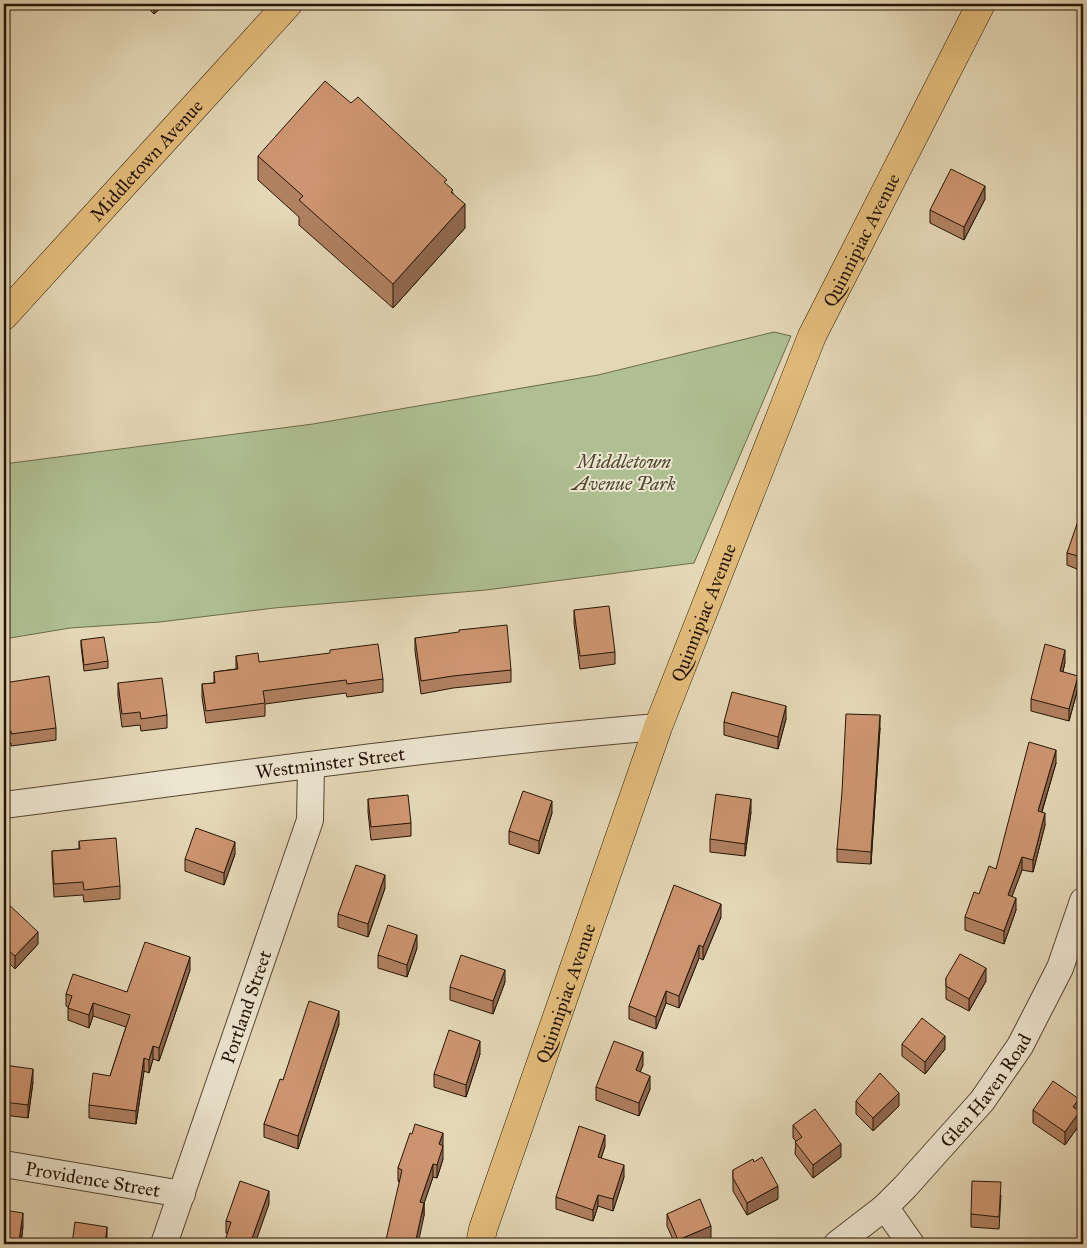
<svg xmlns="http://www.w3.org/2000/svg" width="1087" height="1248" font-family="'IM FELL Great Primer',serif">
<rect width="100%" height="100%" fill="#e4d7b6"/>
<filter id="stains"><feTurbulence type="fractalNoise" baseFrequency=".004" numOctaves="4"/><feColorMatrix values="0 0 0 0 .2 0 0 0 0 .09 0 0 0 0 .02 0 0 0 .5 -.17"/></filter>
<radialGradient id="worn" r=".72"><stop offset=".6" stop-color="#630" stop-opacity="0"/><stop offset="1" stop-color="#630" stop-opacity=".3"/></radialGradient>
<path fill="#afbf92" stroke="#6a6a4c" d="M774 332 791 336 694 563 486 590 274 608 160 622 70 628 4 639V464L313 424 598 375Z"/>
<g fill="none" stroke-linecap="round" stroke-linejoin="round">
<defs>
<g id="minor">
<path id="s1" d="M4 805C221 777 439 745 658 727"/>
<path id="s2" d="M4 1164 182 1194"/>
<path d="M885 1207 911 1244"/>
<path id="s3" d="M164 1244 310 820 311 765"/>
<path id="s4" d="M837 1244 885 1207 905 1187 982 1101 1020 1046 1060 968 1083 901"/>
</g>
<g id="major">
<path id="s5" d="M4 316 288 4"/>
<path id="s6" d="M480 1244 483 1229 658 727 812 336 981 4"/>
</g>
</defs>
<use href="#minor" stroke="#554631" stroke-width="28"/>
<use href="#major" stroke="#251505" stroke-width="29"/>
<use href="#minor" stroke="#ede5d0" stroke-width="26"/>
<use href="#major" stroke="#e2bc7b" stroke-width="28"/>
</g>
<g fill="#b08061" stroke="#251505">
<path d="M144 4H165L154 14Z"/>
<path d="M258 156 447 185 453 193 465 228 393 308 299 225V217L258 180Z"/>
<path d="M985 199 964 240 930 223V210Z"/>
<path d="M1083 523V572L1077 570V569L1067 565V553Z"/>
<path d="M574 610 615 652V664L580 669 574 623Z"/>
<path d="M415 638 511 670V682L453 688 421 694 415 651Z"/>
<path d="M81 640 108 661V668L84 671 81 646Z"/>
<path d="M236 656 259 662 383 679V692L347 697 346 693 265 704V716L206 723 202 697V684L214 683V672L236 669Z"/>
<path d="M1065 662 1063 672 1078 688 1069 721 1031 711V699Z"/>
<path d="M4 683 56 728V740L11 746V743L4 744Z"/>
<path d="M118 683 167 715V728L141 731 140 725 122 727 118 696Z"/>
<path d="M786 719 778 749 724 735V722Z"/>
<path d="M880 728 871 864 837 862V849Z"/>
<path d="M1056 763 1042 812 1045 825 1033 872 1022 870 1012 896 1016 910 1004 944 965 930V917L996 869Z"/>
<path d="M368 799 411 823V836L371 840 368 812Z"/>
<path d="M751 812 745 856 710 852V839Z"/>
<path d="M552 813 539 854 509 844V831Z"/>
<path d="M79 841 120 886V899L84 902 83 895 54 897 52 864V851L79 849Z"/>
<path d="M235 854 224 885 185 871V859Z"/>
<path d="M385 888 368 937 338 927V914Z"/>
<path d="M4 900 38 944 15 969 8 962Z"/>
<path d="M721 917 703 960 699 958 679 1008 666 1003 656 1029 629 1019V1006Z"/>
<path d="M417 948 407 977 378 968V955Z"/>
<path d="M190 970 159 1061 153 1059 149 1073 144 1071 136 1124 89 1118V1105L110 1076 126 1027 93 1016 89 1028 68 1020V1007L66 1006V994L127 992Z"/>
<path d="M946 978 986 981 969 1011 946 999Z"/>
<path d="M505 982 493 1014 450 1000V987Z"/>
<path d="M339 1024 298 1149 264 1137V1124L283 1080Z"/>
<path d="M1083 1028V1049L1080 1048V1035Z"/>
<path d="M902 1044 945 1049 925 1074 902 1056Z"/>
<path d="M480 1054 466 1097 434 1087V1074Z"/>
<path d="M4 1065 33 1082 28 1118 4 1115Z"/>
<path d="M643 1065 640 1072 650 1089 639 1116 596 1100V1087Z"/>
<path d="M856 1101 899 1106 873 1131 856 1114Z"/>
<path d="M1033 1110 1079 1111 1080 1124 1065 1145 1033 1123Z"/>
<path d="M793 1125 841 1157 813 1178 795 1154 796 1141 793 1138Z"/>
<path d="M412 1134 443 1159 437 1178 433 1177 424 1203V1216L399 1182 398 1181V1168Z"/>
<path d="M605 1146 601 1158 624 1177 613 1211 598 1206 593 1221 556 1209V1197Z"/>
<path d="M733 1170 778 1199 747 1215 733 1191Z"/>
<path d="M1001 1195 999 1229 971 1227V1214Z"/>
<path d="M269 1204 228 1234 226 1233V1221Z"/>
<path d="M4 1210 23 1226 21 1244H4Z"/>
<path d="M667 1214 711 1238 697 1244H675L667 1226Z"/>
</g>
<g fill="#90684f" stroke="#251505">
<path d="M154 4H165L154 14Z"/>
<path d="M985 186V199L964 240V227Z"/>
<path d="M465 204V228L393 308V284Z"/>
<path d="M1065 650V662L1060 684V671Z"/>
<path d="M1078 676V688L1069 721V709Z"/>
<path d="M786 706V719L778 749V737Z"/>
<path d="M880 715V728L871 864V852Z"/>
<path d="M1056 750V763L1038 824V811Z"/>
<path d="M751 799V812L745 856V844Z"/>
<path d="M552 801V813L539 854V841Z"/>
<path d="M1045 813V825L1033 872V860Z"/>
<path d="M235 842V854L224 885V873Z"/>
<path d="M1022 857V870L1008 907V895Z"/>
<path d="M385 875V888L368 937V924Z"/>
<path d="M1016 898V910L1004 944V931Z"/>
<path d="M721 904V917L703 960V947Z"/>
<path d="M38 932V944L15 969V956Z"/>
<path d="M417 935V948L407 977V965Z"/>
<path d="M699 945V958L679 1008V996Z"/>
<path d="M8 950V962L4 967V955Z"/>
<path d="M190 957V970L159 1061V1048Z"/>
<path d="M986 968V981L969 1011V999Z"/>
<path d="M505 970V982L493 1014V1001Z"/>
<path d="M666 991V1003L656 1029V1017Z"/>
<path d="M93 1003V1016L89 1028V1015Z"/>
<path d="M339 1011V1024L298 1149V1136Z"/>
<path d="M945 1036V1049L925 1074V1062Z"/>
<path d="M480 1041V1054L466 1097V1085Z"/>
<path d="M153 1046V1059L149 1073V1060Z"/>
<path d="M643 1052V1065L636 1083V1070Z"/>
<path d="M144 1058V1071L136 1124V1111Z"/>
<path d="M33 1069V1082L28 1118V1105Z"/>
<path d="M650 1076V1089L639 1116V1103Z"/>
<path d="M899 1093V1106L873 1131V1118Z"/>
<path d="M1079 1099V1112L1073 1107Z"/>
<path d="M1080 1111V1124L1065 1145V1132Z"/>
<path d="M443 1133V1159L437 1178V1165L439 1144Z"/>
<path d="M605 1135V1146L598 1168V1157Z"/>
<path d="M841 1144V1157L813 1178V1165Z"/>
<path d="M433 1164V1177L420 1215V1202Z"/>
<path d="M624 1165V1177L613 1211V1199Z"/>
<path d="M778 1186V1199L747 1215V1203Z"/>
<path d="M269 1191V1204L255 1244H250Z"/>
<path d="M598 1195V1206L593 1221V1210Z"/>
<path d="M424 1203V1216L418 1244H415Z"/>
<path d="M23 1213V1226L21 1244H19Z"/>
<path d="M711 1226V1238L697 1244H678V1240Z"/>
<path d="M107 1227V1244H105Z"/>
</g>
<g fill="#cd9571" stroke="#251505">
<path d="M325 81 351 103 358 97 447 180 444 182 453 190 451 192 465 204 393 284 299 200 303 196 258 156Z"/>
<path d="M951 169 985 186 964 227 930 210Z"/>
<path d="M1078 521 1083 523V560L1077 558 1078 556 1067 553Z"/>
<path d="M609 606 615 652 580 656 574 610Z"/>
<path d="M507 625 511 670 453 676 421 681 415 638 459 632V630Z"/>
<path d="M104 637 108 661 84 665 81 640Z"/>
<path d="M378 644 383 679 347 684 346 680 263 691 265 703 206 711 202 684 215 683 214 672 238 669 236 656 258 653 259 662 330 653V650Z"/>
<path d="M1045 644 1065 650 1060 671 1078 676 1069 709 1031 699Z"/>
<path d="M49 676 56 728 11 734V731L4 732V683Z"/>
<path d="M162 678 167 715 141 719 140 712 122 714 118 683Z"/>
<path d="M732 692 786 706 778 737 724 722Z"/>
<path d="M846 714 880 715 871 852 837 849 842 792Z"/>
<path d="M1029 742 1056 750 1038 811 1045 813 1033 860 1022 857 1008 895 1016 898 1004 931 965 917 974 892 979 894 989 866 996 869Z"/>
<path d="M523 791 552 801 539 841 509 831Z"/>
<path d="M716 794 751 799 745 844 710 839Z"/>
<path d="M408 795 411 823 371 827 368 799Z"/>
<path d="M196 828 235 842 224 873 185 859Z"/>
<path d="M116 838 120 886 84 890 83 882 54 884 52 851 80 849 79 841Z"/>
<path d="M356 865 385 875 368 924 338 914Z"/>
<path d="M674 885 721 904 703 947 699 945 679 996 666 991 656 1017 629 1006Z"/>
<path d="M4 900 38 932 15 956 8 950 4 955Z"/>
<path d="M388 925 417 935 407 965 378 955Z"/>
<path d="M145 942 190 957 159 1048 153 1046 149 1060 144 1058 136 1111 89 1105 93 1073 110 1076 130 1015 93 1003 89 1015 68 1008 72 996 66 994 73 974 127 992Z"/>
<path d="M960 954 986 968 969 999 946 986V978Z"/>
<path d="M461 955 505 970 493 1001 450 987Z"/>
<path d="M309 1001 339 1011 298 1136 264 1124 280 1079 283 1080Z"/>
<path d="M922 1018 945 1036 925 1062 902 1044Z"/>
<path d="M1083 1028V1037L1080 1035Z"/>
<path d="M449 1030 480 1041 466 1085 434 1074Z"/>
<path d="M614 1041 643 1052 636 1070 650 1076 639 1103 596 1087Z"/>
<path d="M4 1065 33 1069 28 1105 4 1102Z"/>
<path d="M880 1073 899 1093 873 1118 856 1101Z"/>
<path d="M1053 1081 1079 1099 1073 1107 1080 1111 1065 1132 1033 1110Z"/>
<path d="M815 1109 841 1144 813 1165 795 1142 802 1137 793 1125Z"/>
<path d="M415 1124 443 1133 439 1144 443 1146 437 1165 433 1164 420 1202 424 1203 415 1244H385L402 1170 398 1168 410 1133 412 1134Z"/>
<path d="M579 1126 605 1135 598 1157 624 1165 613 1199 598 1195 593 1210 556 1197Z"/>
<path d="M762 1157 778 1186 747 1203 733 1178V1170L753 1159 754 1162Z"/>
<path d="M240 1181 269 1191 250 1244H224L231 1222 226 1221Z"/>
<path d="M972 1181 1001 1182 999 1217 971 1214Z"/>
<path d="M700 1199 711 1226 678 1240 667 1214Z"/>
<path d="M4 1210 23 1213 19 1241 4 1239Z"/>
<path d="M75 1222 107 1227 105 1244H72Z"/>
</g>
<g text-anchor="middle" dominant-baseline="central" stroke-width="4" stroke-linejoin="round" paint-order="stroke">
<g font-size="19" fill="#251505" stroke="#ede5d0">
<text stroke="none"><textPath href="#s5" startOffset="211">Middletown Avenue</textPath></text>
<text stroke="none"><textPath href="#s6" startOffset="1075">Quinnipiac Avenue</textPath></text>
<text stroke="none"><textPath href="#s6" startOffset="670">Quinnipiac Avenue</textPath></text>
<text stroke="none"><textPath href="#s1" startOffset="329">Westminster Street</textPath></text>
<text stroke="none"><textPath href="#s6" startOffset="265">Quinnipiac Avenue</textPath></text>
<text stroke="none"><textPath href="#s3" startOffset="251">Portland Street</textPath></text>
<text stroke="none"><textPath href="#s4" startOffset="215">Glen Haven Road</textPath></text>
<text stroke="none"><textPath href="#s2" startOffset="90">Providence Street</textPath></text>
</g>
<g font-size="19" font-style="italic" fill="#4e482f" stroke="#ede5d0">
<text x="624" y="461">Middletown<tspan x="624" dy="22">Avenue Park</tspan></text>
</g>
</g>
<rect width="1087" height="1248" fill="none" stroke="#e4d7b6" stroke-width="20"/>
<rect x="5" y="5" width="1077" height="1238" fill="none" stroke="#251505" stroke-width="2.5"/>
<rect x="10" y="10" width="1067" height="1228" fill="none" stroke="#251505"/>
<rect width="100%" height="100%" filter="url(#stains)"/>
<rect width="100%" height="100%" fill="url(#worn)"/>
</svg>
